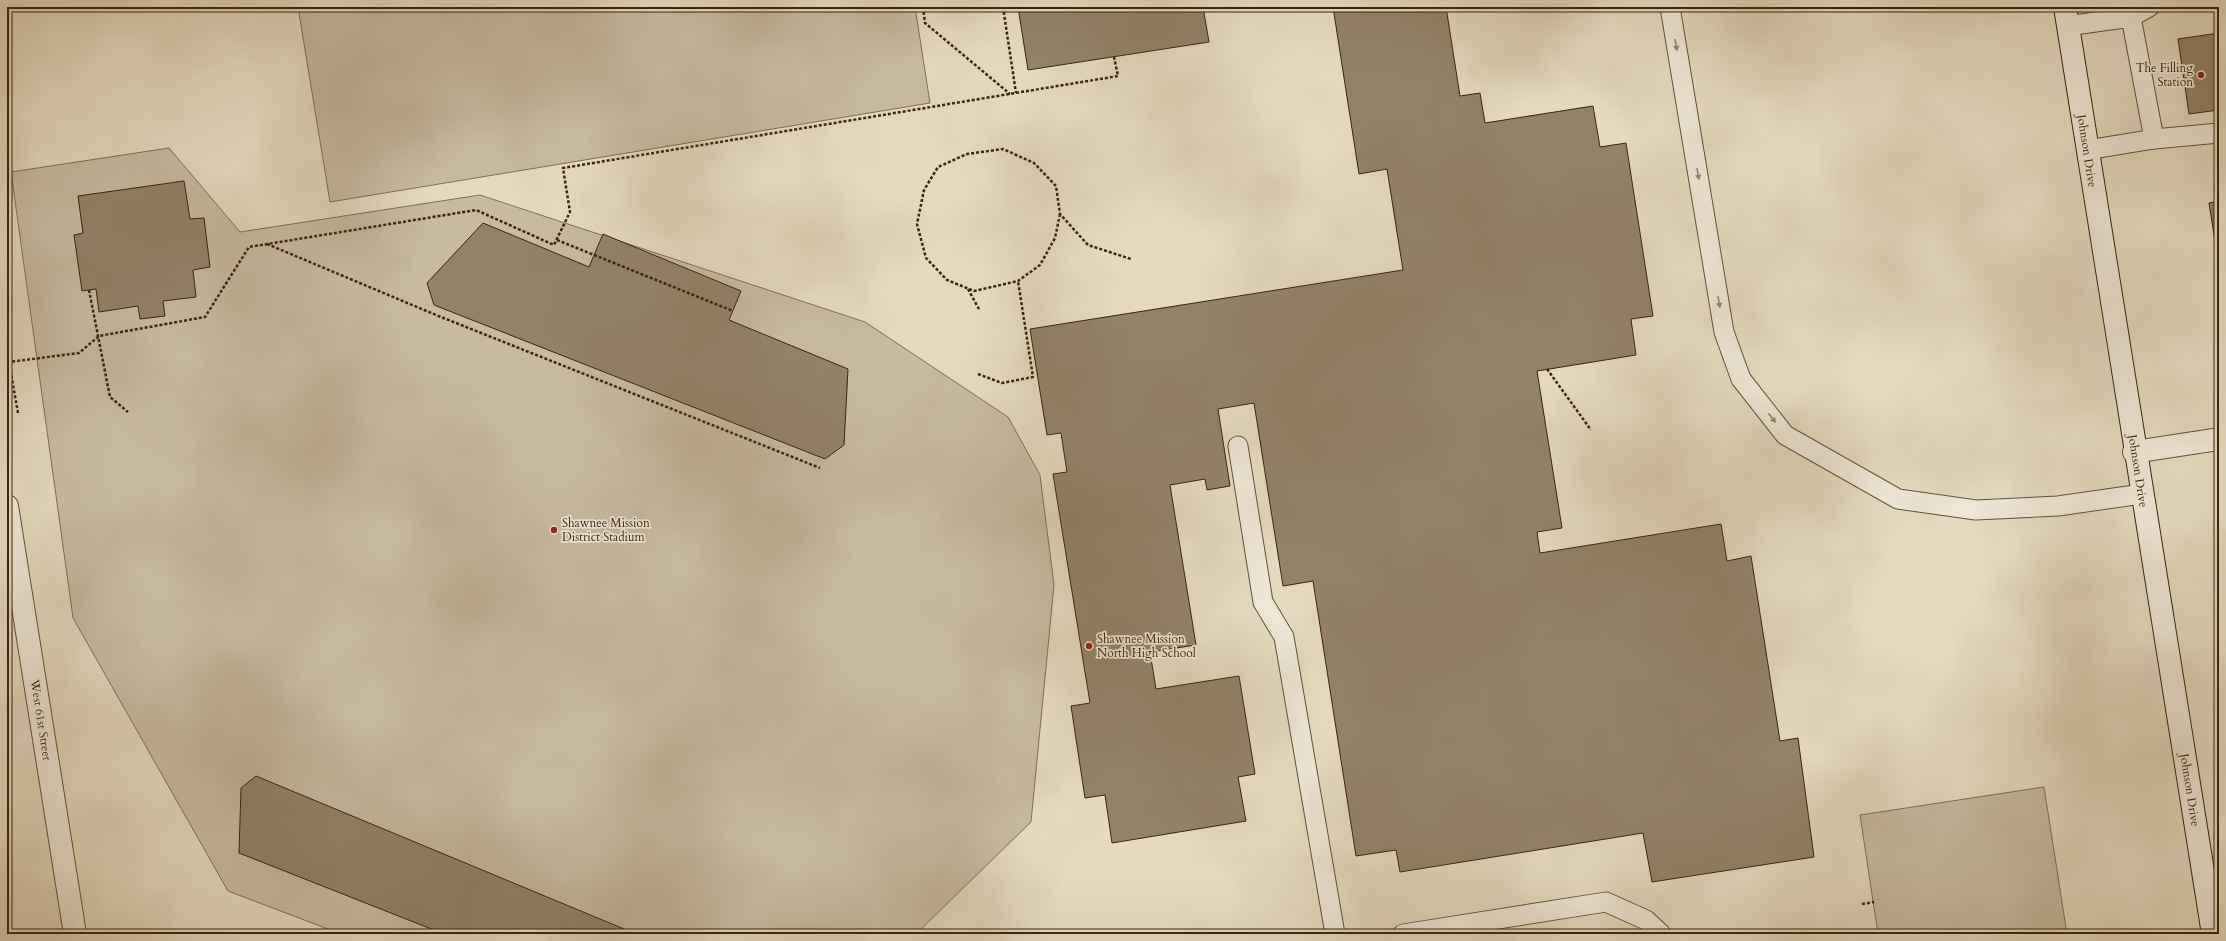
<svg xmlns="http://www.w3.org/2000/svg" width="2226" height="941" font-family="Cardo,serif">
<rect width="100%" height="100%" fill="#e4d9bf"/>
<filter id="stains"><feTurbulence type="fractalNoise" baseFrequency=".005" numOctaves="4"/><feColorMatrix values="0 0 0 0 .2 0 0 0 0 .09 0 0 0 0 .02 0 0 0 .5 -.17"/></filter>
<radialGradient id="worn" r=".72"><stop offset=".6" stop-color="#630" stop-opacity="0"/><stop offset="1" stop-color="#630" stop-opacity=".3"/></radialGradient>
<g fill="#c7baa1" stroke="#826e56">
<path d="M298 7H915L930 103 330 202Z"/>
<path d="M169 148 240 232 480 195 865 322 1008 417 1040 475 1054 585 1031 822 916 934H341L228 891 73 618 11 172Z"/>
<path d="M2044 787 2067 934H1878L1860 815Z"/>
</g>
<g fill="#938269" stroke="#3c230c">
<path d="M1018 7H1203L1209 42 1028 70Z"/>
<path d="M1333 7H1446L1460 96 1480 93 1485 123 1593 106 1600 147 1626 143 1653 316 1631 319 1636 355 1537 371 1562 528 1537 532 1540 553 1721 524 1727 561 1751 556 1780 741 1798 738 1814 857 1652 882 1643 833 1400 872 1396 850 1356 856 1313 581 1283 586 1254 403 1218 409 1230 486 1207 490 1205 479 1170 485 1196 645 1150 652 1156 689 1239 676 1255 774 1238 777 1246 821 1112 843 1105 795 1085 798 1071 706 1090 703 1053 474 1067 472 1061 433 1047 435 1030 329 1403 270 1387 169 1359 174Z"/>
<path d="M2219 33V110L2189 114 2178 39Z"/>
<path d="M184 181 190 219 204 218 210 267 193 270 196 297 163 301 165 316 140 319 138 306 99 312 96 289 82 291 74 235 83 233 78 196Z"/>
<path d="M2219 201V267L2209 203Z"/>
<path d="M483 223 589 267 603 234 741 291 729 320 848 369 844 445 825 459 434 305 427 283Z"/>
<path d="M256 776 629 931 630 934H444L239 853 241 788Z"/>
</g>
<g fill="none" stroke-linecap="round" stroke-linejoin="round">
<defs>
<g id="service">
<path d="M1670 7 1724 332 1741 379 1785 435 1898 499 1976 510 2058 506 2142 494"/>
<path d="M2131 17 2149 7"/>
<path d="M2067 26 2131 17 2154 139 2087 150"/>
<path d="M2154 139 2219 133"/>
<path d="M1238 446 1263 602 1284 637 1335 934"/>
<path d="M1403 934 1606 902 1646 920 1661 934"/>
</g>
<g id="minor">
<path d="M2134 452 2219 439"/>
<path d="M7 506 75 934"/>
</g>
<path id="secondary" d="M2065 7 2213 934"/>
</defs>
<use href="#service" stroke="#665039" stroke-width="21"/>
<use href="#minor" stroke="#665039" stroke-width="24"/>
<use href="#secondary" stroke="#3c230c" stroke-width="24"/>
<g stroke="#3c230c" stroke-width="2.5" stroke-dasharray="3 2" stroke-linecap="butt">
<path d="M923 7 925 23 1010 94"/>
<path d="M1003 7 1016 93"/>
<path d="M1060 214 1055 238 1040 265 1018 281 974 291 947 280 926 258 917 224 924 190 938 167 967 154 1003 149 1034 163 1056 186 1060 214 1088 245 1131 259"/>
<path d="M557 240 733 311"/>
<path d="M267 244 436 315 820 468"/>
<path d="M968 289 980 311"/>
<path d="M89 290 110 397 128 412"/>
<path d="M1547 369 1591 430"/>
<path d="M978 374 1002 383 1033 377 1018 281"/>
<path d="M18 413 9 362 79 353 99 336 205 317 249 247 476 210 554 245 570 212 563 168 1118 76 1114 57"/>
<path d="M1862 904 1874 902"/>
</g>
<use href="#service" stroke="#ede6d5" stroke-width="19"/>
<use href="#minor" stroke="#ede6d5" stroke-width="22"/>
<use href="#secondary" stroke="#ede6d5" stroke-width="22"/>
</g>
<defs><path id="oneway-solid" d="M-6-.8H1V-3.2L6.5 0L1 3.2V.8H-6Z"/></defs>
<g fill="#948470">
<use href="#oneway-solid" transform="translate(1676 45) rotate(80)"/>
<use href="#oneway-solid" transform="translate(1698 174) rotate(80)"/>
<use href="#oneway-solid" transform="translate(1719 302) rotate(80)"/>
<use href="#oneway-solid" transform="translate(1772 418) rotate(52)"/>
</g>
<g fill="#8f2418" stroke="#ede6d5" stroke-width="1.5">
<circle cx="2201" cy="75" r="4"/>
<circle cx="554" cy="530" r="4"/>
<circle cx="1089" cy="646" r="4"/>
</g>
<g text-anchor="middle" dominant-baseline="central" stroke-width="3.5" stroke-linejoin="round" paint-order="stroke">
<g font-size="12" fill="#3c230c" stroke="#ede6d5" text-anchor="start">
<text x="2193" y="68" text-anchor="end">The Filling<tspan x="2193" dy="14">Station</tspan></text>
<text x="562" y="523">Shawnee Mission<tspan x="562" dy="14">District Stadium</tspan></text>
<text x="1097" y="639">Shawnee Mission<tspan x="1097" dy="14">North High School</tspan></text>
</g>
<g font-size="12" fill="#3c230c" stroke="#ede6d5">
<text transform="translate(2087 151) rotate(81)">Johnson Drive</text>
<text transform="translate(2138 471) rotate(81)">Johnson Drive</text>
<text transform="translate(41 720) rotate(81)">West 61st Street</text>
<text transform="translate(2190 790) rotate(81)">Johnson Drive</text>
</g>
</g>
<rect width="2226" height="941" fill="none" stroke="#e4d9bf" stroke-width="24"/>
<rect x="8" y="8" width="2210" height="925" fill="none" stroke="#3c230c" stroke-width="2"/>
<rect x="12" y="12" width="2202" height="917" fill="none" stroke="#3c230c"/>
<rect width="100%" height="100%" filter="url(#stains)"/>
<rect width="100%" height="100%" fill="url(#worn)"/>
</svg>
